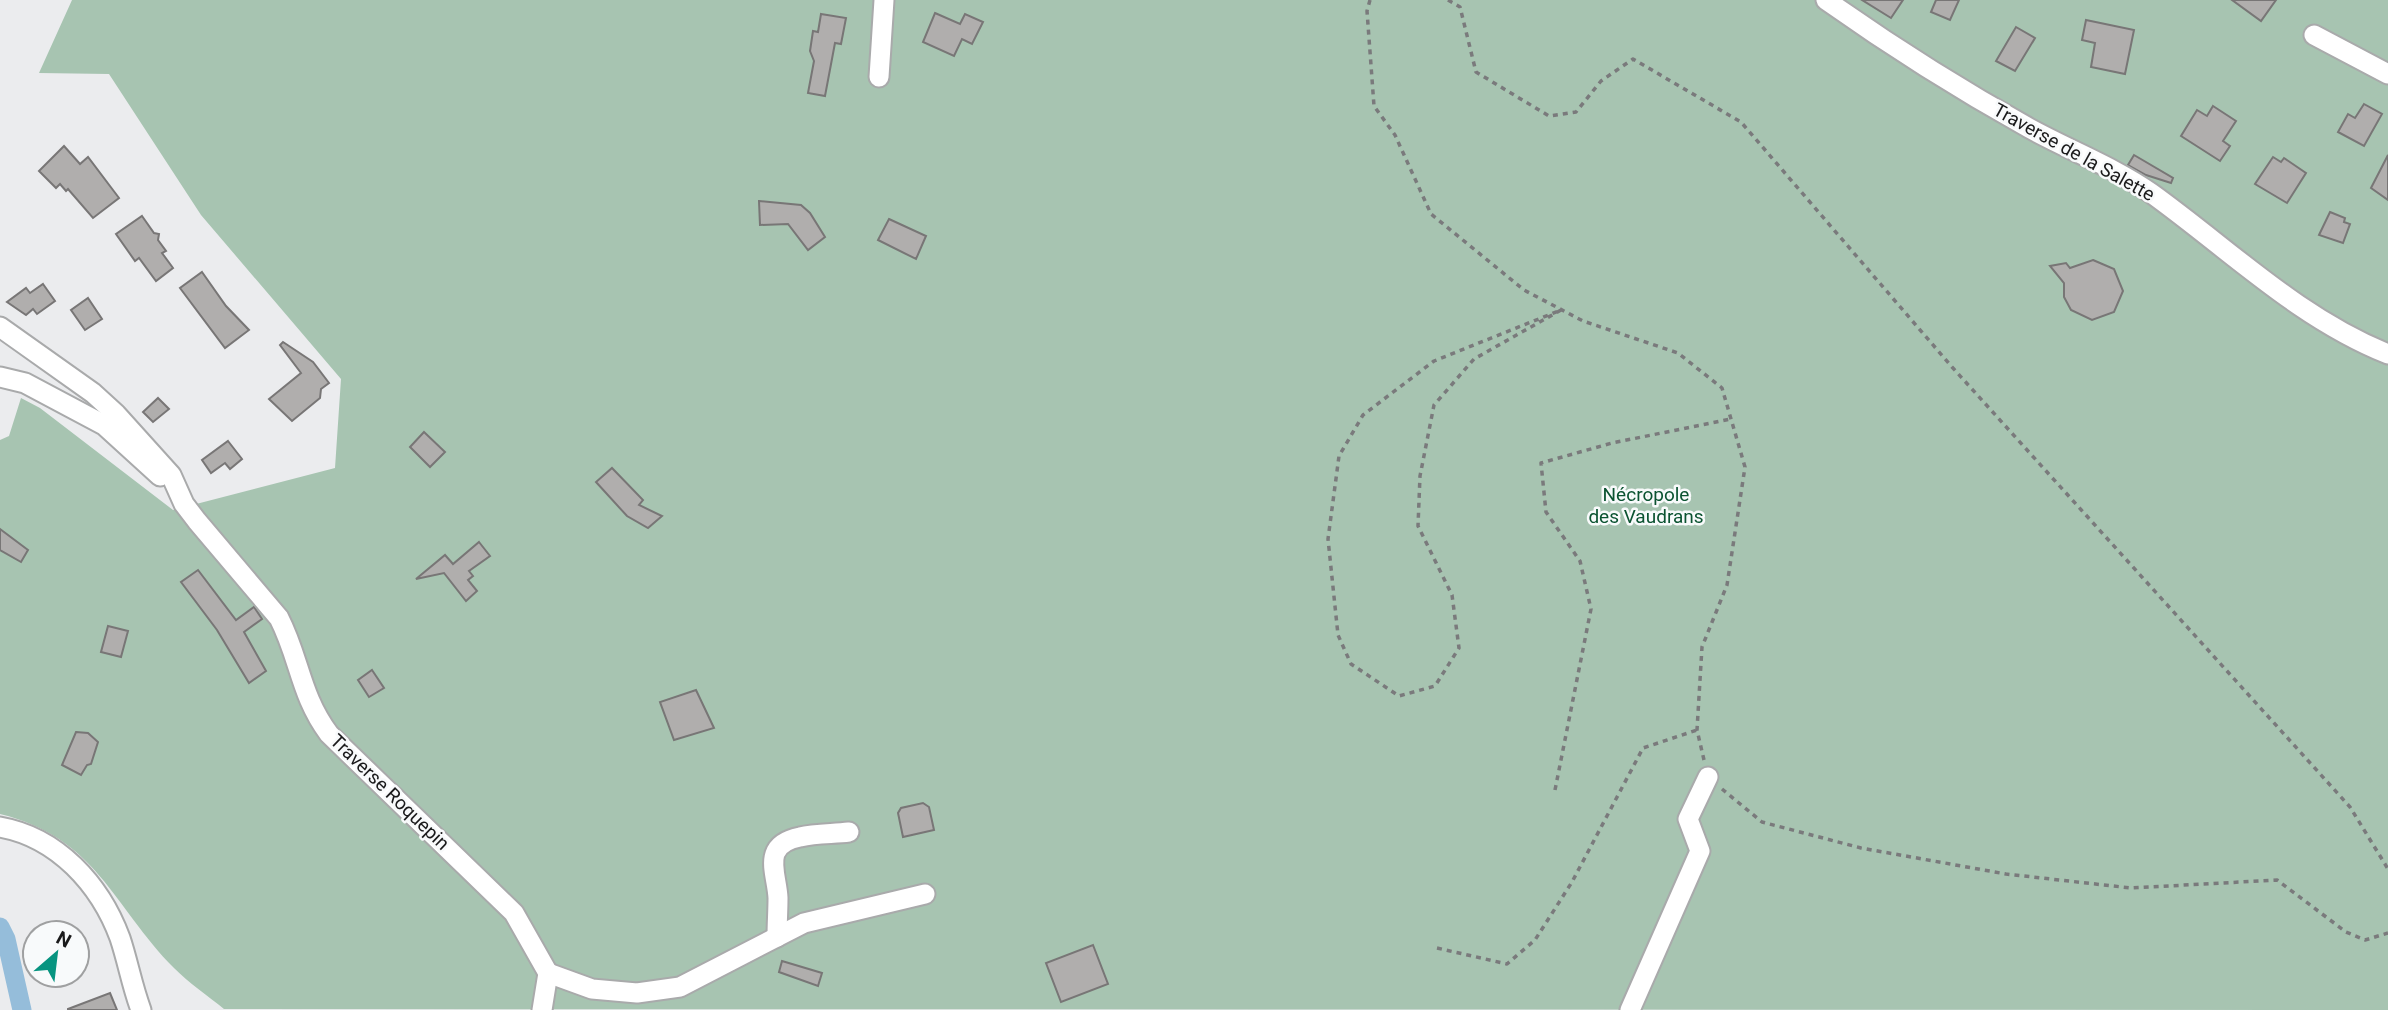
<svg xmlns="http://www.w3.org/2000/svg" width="2388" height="1010" font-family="Roboto,sans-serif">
<rect width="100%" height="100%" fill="#ebecee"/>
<path fill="#a7c4b1" d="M72 0H2388V1010L224 1009C208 996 189 983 174 968 112 905 97 838 0 814V440L9 436 21 398 40 408 173 510 335 468 341 379 201 215 109 74 39 73Z"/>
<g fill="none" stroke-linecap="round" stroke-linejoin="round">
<path stroke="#95bdda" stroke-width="19" d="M0 927 6 939 22 1010"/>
</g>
<g fill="#b0aead" stroke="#787676" stroke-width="2">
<path d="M1862 0H1903L1891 18Z"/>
<path d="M1936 0H1959L1950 20 1931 12Z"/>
<path d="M2232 0H2276L2261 21Z"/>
<path d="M935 13 960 24 965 14 983 22 972 44 962 39 954 56 923 42Z"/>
<path d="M821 14 846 18 841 44 835 43 825 96 808 93 814 61 810 51 813 31 818 32Z"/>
<path d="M2086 20 2134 30 2125 74 2091 67 2095 43 2082 40Z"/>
<path d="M2016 27 2035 38 2015 71 1996 61Z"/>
<path d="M2364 104 2382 114 2364 146 2338 132 2348 114 2355 118Z"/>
<path d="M2213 106 2236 121 2223 141 2230 146 2220 161 2181 136 2197 110 2207 116Z"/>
<path d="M64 146 80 164 88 157 119 198 93 218 68 189 66 191 60 184 56 188 39 171Z"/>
<path d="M2134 155 2173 178 2171 183 2146 175 2128 165Z"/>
<path d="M2388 155V200L2371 188Z"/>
<path d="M2273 157 2281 162 2284 158 2306 173 2287 203 2255 184Z"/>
<path d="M759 201 801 205 810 213 825 237 808 250 788 224 760 225Z"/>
<path d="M2330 212 2345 218 2344 222 2350 224 2343 243 2319 235Z"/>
<path d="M142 216 154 233 159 234 158 240 166 251 162 253 173 268 156 281 139 258 135 261 116 234Z"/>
<path d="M889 219 926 236 916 259 878 240Z"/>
<path d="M2093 260 2114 269 2123 291 2114 312 2092 320 2071 310 2064 297V283L2050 266 2066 263 2070 268Z"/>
<path d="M202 272 226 306 249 330 225 348 180 288Z"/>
<path d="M43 284 55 301 37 314 33 309 26 315 7 302 26 288 30 293Z"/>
<path d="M88 298 102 319 85 330 71 310Z"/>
<path d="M283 342 313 362 329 383 321 389 320 398 292 421 269 399 301 373 280 345Z"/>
<path d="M158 398 169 409 153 422 143 412Z"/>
<path d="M424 432 445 452 430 467 410 447Z"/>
<path d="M228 441 242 459 230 469 225 463 211 473 202 460Z"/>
<path d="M612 468 643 500 639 505 662 516 648 528 627 516 596 482Z"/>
<path d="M0 529 28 550 21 562 0 550Z"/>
<path d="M479 542 490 556 469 571 473 576 468 580 477 591 466 601 444 573 416 579 445 555 453 564Z"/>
<path d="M198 570 236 620 254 607 262 619 244 632 266 671 249 683 217 630 181 582Z"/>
<path d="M108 626 128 631 121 657 101 652Z"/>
<path d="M372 670 384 688 369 697 358 680Z"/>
<path d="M696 690 714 728 674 740 660 702Z"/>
<path d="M76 732 88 733 98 742 91 764 87 765 81 775 62 765Z"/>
<path d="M923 803 929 807 934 830 903 837 898 813 901 808Z"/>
<path d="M1093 945 1108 984 1061 1002 1046 963Z"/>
<path d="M782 961 822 973 818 986 779 972Z"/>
<path d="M110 993 117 1010H68V1009Z"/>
</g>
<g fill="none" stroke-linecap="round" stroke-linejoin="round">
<defs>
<g id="minor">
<path d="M1826 0C1891 46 1959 89 2029 128 2069 150 2114 167 2151 193 2229 249 2298 318 2388 354"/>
<path d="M2314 35 2388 74"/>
<path d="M879 77 884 0"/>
<path d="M0 327 93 393 116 414 171 475 184 504 197 521 279 618C300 659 300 695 329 734L514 913 548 973"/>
<path d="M0 377 25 383 104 425 160 476"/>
<path d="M0 827C57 837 100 884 120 938 128 962 132 986 141 1010"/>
<path d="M777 937C777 924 778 911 778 898 777 873 760 845 800 837 816 833 833 834 849 832"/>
<path d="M548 973 592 989 637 993 680 987 804 923 925 894"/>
<path d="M542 1010 548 973"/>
<path d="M1630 1010 1700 851 1688 819 1708 777"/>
</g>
</defs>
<use href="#minor" stroke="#a9aaab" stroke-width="23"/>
<g stroke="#7a7a7c" stroke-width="3.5" stroke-dasharray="5 5" stroke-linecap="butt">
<path d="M1370 0 1367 11 1374 106 1395 135 1431 214 1524 290 1583 321 1678 353 1722 388 1745 467 1727 585 1702 647 1697 730 1704 760"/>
<path d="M1448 0 1460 7 1476 72 1549 116 1576 112 1601 81 1633 59 1741 122 1952 367 2350 807 2388 869"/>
<path d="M1561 310 1474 359 1434 405 1420 476 1418 526 1452 595 1459 648 1435 686 1399 696 1351 664 1338 635 1328 539 1339 456 1363 415 1434 361Z"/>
<path d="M1722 789 1762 822 1861 848 2006 874 2131 888 2277 880 2346 932 2365 940 2388 933"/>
<path d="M1555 790 1591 609 1580 561 1546 512 1541 463 1612 443 1731 419"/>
<path d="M1437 948 1507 964 1535 940 1572 882 1643 748 1697 730"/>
</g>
<use href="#minor" stroke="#fff" stroke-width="19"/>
</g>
<g text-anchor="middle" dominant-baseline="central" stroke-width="5" stroke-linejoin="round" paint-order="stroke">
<g font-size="19" fill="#1a1a1b" stroke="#f8fafb">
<text transform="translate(2074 152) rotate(29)">Traverse de la Salette</text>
<text transform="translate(390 792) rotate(44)">Traverse Roquepin</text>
</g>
<g font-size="19" fill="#0b5331" stroke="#f8fafb">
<text x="1646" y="494">Nécropole<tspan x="1646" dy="22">des Vaudrans</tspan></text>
</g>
</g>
<g transform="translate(56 954) rotate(28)"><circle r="33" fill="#f8fafb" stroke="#9fa0a1" stroke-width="2"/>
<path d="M0-5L12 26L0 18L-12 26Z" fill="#079480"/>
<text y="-10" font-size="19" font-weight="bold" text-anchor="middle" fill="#1a1a1b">N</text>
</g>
</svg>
